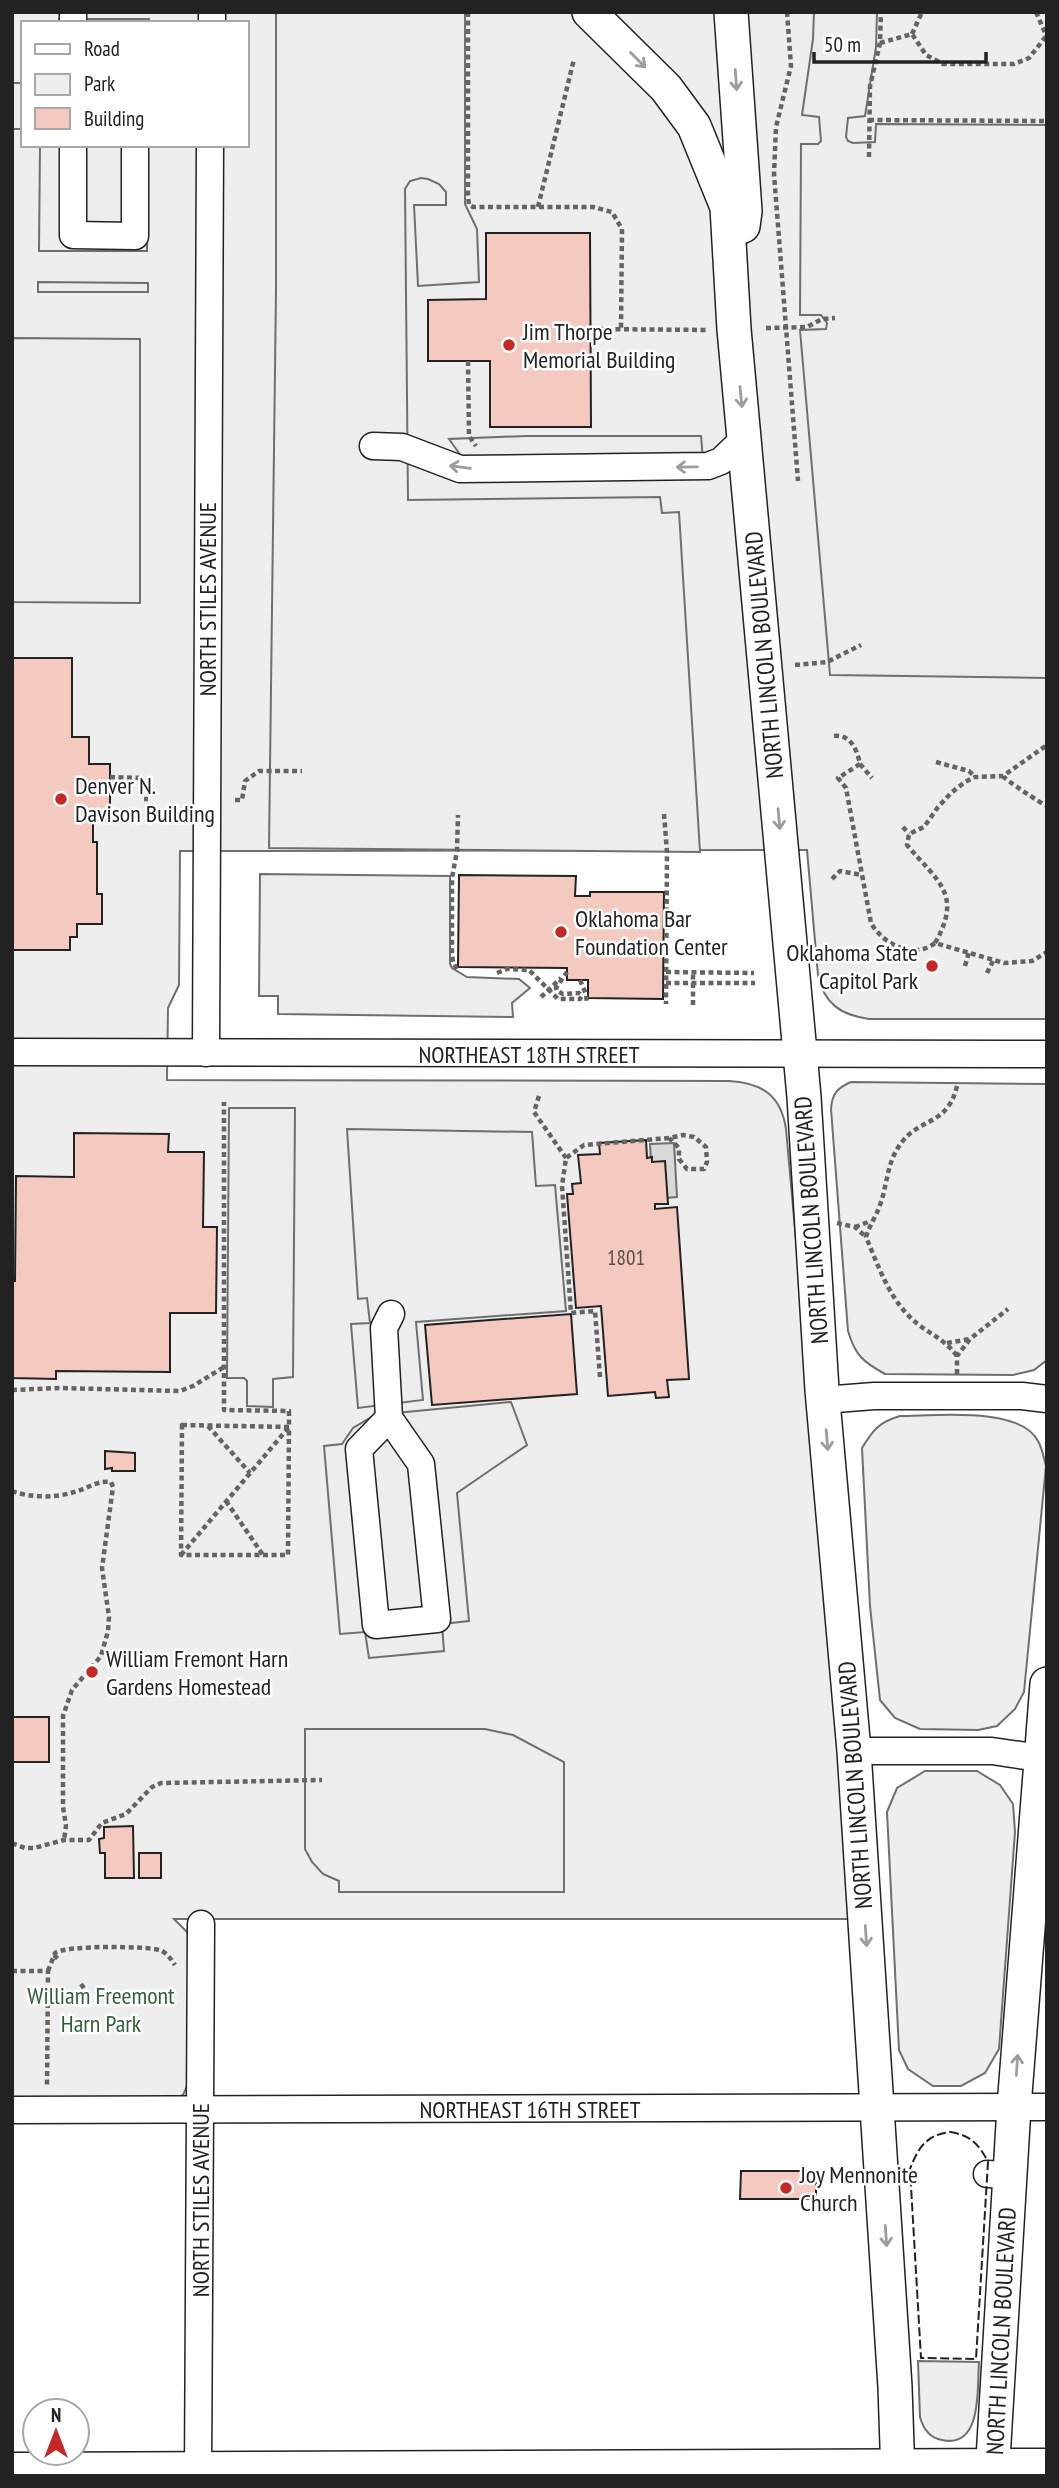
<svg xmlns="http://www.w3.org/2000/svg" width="1059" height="2488" font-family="'PT Sans Narrow',sans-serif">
<rect width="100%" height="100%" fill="#fff"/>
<g fill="#eee" stroke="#6f6f6f" stroke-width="2" fill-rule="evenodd">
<path d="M12 12H1047V1019H869C841 1015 824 1004 818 975L807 850 180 851 179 985 168 1008 167 1080 729 1081C762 1083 781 1095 786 1129L833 1653 853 1919H174L188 1933V2084L183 2095 176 2098 12 2099ZM23 23H247V145H23Z"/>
<path d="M851 1082 1047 1084V1360L1034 1370 1013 1375 885 1374C863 1362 855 1355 848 1331L831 1109C832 1094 837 1088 851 1082Z"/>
<path d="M900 1416C935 1416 1020 1406 1038 1441 1042 1448 1044 1458 1046 1466L1024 1692 1015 1709 997 1726 978 1730 920 1729 895 1718 880 1700 870 1606 862 1448C873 1430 879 1422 900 1416Z"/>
<path d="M925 1771H977L1000 1785 1013 1804 1015 1832 999 2049 985 2073 961 2086H933L908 2069 899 2050 887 1812 897 1788Z"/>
<path d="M918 2361 979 2362C977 2387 983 2449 942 2440 930 2438 923 2428 920 2417Z"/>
</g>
<g fill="#ededed" stroke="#6f6f6f" stroke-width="2">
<path d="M276 12H465V204L477 229 479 282 418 286 414 205H446V192L439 184 428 179 421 178 410 181 405 189 408 500 660 497 662 513 679 512 700 852 269 848 276 290Z"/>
<path d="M814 12H877L876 47 865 116 848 118 846 137 848 141 853 143 875 142 876 124 1047 125V678L830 675 800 330 826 329 827 323 821 315H800L801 144H818L821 141 819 117 802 115 813 39Z"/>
<rect x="59" y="19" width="90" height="4"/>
<rect x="12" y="83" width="11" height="46"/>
<path d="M40 145H148L147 251H39Z"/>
<path d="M38 282 148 283V292H38Z"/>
<path d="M12 338 140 339V603L12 602Z"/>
<path d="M526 436H701L703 460 466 463 449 439Z"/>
<path d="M260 874 450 876V964L452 968 467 977 519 979 530 988 512 1003 513 1017 278 1014V996H259Z"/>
<path d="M229 1108H295L293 1377 273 1379V1407L247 1406V1381L244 1378H227Z"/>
<path d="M347 1129 532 1132 536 1186 555 1185 566 1311 416 1322 423 1400 358 1408 351 1324 370 1323 367 1298 358 1299Z"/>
<path d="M511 1402 527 1445 457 1493 469 1621 442 1624 444 1651 369 1658 365 1632 340 1634 324 1446 342 1444 353 1428 375 1415Z"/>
<path d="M305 1729H485L513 1735 564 1762V1892H339V1881L323 1874 312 1862 305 1849Z"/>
</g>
<path fill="#d9d9d9" stroke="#6f6f6f" stroke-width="2" d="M674 1143 677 1197 666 1198 651 1163 650 1144Z"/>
<g fill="#f3c9c0" stroke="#222" stroke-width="2">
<path d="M486 233H590L591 427H490V361H428V300L486 299Z"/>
<path d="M12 658H72V737H89V764H110V820H93V842H97V894H102V924H77V937H70V950H12Z"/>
<path d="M459 875 576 876 575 896H590V892H664L663 999 588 998V980H567V968L458 967Z"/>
<path d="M74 1133 169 1134 168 1152H204L203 1227H217L216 1313H170V1372L56 1371V1379L12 1378V1281H15L16 1176 74 1177Z"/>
<path d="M646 1140 647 1158 652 1157V1162L665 1161 668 1204H655V1209L677 1207 689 1379 667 1380 669 1397 656 1398 655 1392 608 1396 601 1306 576 1308 567 1194H573L572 1184 581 1183 578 1155 600 1154 599 1143Z"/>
<path d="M571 1314 577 1394 432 1405 425 1325Z"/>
<path d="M105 1451 135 1453V1471H112V1468L105 1469Z"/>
<rect x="12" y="1717" width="37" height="45"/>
<path d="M133 1826 134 1878H105V1853H100L99 1839 104 1838V1827Z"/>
<rect x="139" y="1853" width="22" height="25"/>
<path d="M741 2171H816V2199H740Z"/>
</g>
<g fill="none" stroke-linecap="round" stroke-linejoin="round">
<defs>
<g id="minor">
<path d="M73 12V23"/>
<path d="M212 23V12"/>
<path d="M73 145V235L135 236V145"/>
<path d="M373 446 402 447 460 469 708 466 721 461 745 438"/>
<path d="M12 1052 1047 1054"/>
<path d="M206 1053 210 145"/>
<path d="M823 1400 874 1396H1022L1047 1399"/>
<path d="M389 1418 359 1449 376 1625 437 1619 421 1464 389 1418 384 1328 391 1314"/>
<path d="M854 1751H992L1047 1759"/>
<path d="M12 2110 1047 2107"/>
<path d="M987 2174 1010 2175"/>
<path d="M12 2466 1047 2462"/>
<path d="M198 2476 201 1924"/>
</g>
<g id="major">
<path d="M589 12 666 88 694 126 727 207 734 329 804 1097 822 1390 854 1751 895 2387 898 2476"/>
<path d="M731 12 745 211 743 226"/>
<path d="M992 2476 1014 2107 1047 1684"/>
</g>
</defs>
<use href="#minor" stroke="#222" stroke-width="29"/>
<use href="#major" stroke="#222" stroke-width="36"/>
<g stroke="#646464" stroke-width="4.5" stroke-dasharray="5 3.5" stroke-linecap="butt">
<path d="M468 12V195L469 205 473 207H593L612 212 622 229 621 329"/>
<path d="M787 12 791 66 776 127 774 174 798 481"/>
<path d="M1036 12 1046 35"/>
<path d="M912 34 922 12"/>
<path d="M880 43 912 34 926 55 943 64H1014L1029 58 1047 35"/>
<path d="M869 120 1047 121"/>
<path d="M869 157 870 86 880 43 881 12"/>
<path d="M538 207 574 59"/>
<path d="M766 328 807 327 822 319 835 318"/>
<path d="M590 329 708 330"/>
<path d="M468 361 469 436 476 446"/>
<path d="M795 665 827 662 861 645"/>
<path d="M834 736C851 734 857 750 860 764L838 778 846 788 871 923C883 944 913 960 935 943L1004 963 1032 961 1047 952"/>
<path d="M936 762 969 771 975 777"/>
<path d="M860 764 872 778"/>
<path d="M1003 776C1004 779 1042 804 1047 806"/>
<path d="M110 777 143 778"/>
<path d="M144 799H148"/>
<path d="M235 800H242L245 781 259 771H302"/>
<path d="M664 814 667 852 666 1004"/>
<path d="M903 827 909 834"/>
<path d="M832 879 840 871 862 875"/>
<path d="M935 943C963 894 938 882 907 845L909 834 924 827 938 807 951 793 965 782 975 777 1003 776 1047 745"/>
<path d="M965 966 969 952"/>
<path d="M457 969 453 963 452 953V878L457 851 458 815"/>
<path d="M666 972 754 973"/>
<path d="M497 973 507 969 529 970 558 999H580L582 996 579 993 563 994 557 991 556 988 567 972"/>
<path d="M987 973 993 961"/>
<path d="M580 980 586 994 587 1004"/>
<path d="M666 983H755"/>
<path d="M541 997 561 978"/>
<path d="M693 1005V973"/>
<path d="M957 1086C948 1125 920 1118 902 1142 887 1161 888 1181 881 1202 877 1215 870 1224 866 1237 878 1265 888 1296 911 1318 927 1334 942 1336 957 1356"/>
<path d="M539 1096 534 1112 566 1158"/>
<path d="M837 1223 855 1227 866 1237"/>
<path d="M855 1227 871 1221"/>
<path d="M947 1343 970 1339"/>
<path d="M957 1374V1356L970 1339 1008 1309"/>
<path d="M600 1377 595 1311 571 1313 562 1186 566 1158 584 1145 669 1138 683 1135 694 1137 706 1147 707 1162 704 1169H687L679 1159V1148L669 1138"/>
<path d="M12 1390 59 1388 180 1391 193 1386 224 1367"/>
<path d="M182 1425 289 1427 288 1555H181Z"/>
<path d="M208 1426 250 1473"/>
<path d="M12 1491C30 1498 56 1498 74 1492 87 1489 97 1480 111 1482L113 1487 102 1568 109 1617 108 1631 101 1656 72 1690 63 1716V1807L66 1826 64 1840"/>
<path d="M226 1501 263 1555"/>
<path d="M181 1555 289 1427V1411L224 1410V1102"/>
<path d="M12 1843 25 1848H34L64 1840H89L102 1823 126 1814 152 1787 161 1783 322 1780"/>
<path d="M54 1955 60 1961"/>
<path d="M12 1971H48L47 2087"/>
<path d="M48 1971 55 1953C66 1945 145 1946 160 1950 167 1953 171 1959 175 1965"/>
<path d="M81 1984 88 1994"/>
</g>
<use href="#minor" stroke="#fff" stroke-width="26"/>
<use href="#major" stroke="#fff" stroke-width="33"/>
<path stroke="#222" stroke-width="2" stroke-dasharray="9 3.5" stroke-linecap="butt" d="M950 2132C970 2135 979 2144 988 2162L976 2359 921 2358 910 2169C918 2148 926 2135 950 2132Z"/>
</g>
<defs><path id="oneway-shaft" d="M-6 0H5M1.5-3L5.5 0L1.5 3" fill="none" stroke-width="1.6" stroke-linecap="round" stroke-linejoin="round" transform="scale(1.75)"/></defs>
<g stroke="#9c9c9c">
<use href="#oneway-shaft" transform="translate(638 60) rotate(45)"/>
<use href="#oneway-shaft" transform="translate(736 80) rotate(86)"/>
<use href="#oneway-shaft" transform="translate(741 397) rotate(84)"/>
<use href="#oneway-shaft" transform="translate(460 467) rotate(-172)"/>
<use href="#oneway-shaft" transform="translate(687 467) rotate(179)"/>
<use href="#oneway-shaft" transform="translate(779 819) rotate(85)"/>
<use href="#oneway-shaft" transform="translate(827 1440) rotate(85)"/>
<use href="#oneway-shaft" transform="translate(866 1936) rotate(86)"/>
<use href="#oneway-shaft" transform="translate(1017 2065) rotate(-86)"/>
<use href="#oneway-shaft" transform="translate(886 2236) rotate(86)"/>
</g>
<g fill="#c62828" stroke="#fff" stroke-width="2.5">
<circle cx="509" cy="345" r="7"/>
<circle cx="61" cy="799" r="7"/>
<circle cx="561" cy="932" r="7"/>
<circle cx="932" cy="966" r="7"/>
<circle cx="92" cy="1672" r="7"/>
<circle cx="786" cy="2188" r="7"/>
</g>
<g text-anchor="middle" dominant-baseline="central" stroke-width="5" stroke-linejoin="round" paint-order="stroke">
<g font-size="21" fill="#564c4a">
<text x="626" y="1257">1801</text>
</g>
<g font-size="24" fill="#222" stroke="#fff" text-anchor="start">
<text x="523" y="331">Jim Thorpe<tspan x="523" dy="28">Memorial Building</tspan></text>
<text x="75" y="785">Denver N.<tspan x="75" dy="28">Davison Building</tspan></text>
<text x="575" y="918">Oklahoma Bar<tspan x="575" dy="28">Foundation Center</tspan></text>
<text x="918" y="952" text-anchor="end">Oklahoma State<tspan x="918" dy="28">Capitol Park</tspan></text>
<text x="106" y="1658">William Fremont Harn<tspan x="106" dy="28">Gardens Homestead</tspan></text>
<text x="800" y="2174">Joy Mennonite<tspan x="800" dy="28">Church</tspan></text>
</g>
<g font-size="24" fill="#222" stroke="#fff">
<text transform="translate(207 599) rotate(-90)">NORTH STILES AVENUE</text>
<text transform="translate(764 655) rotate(-95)">NORTH LINCOLN BOULEVARD</text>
<text x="529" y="1054">NORTHEAST 18TH STREET</text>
<text transform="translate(811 1220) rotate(-94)">NORTH LINCOLN BOULEVARD</text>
<text transform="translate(855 1785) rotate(-94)">NORTH LINCOLN BOULEVARD</text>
<text x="530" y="2109">NORTHEAST 16TH STREET</text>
<text transform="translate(200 2200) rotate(-90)">NORTH STILES AVENUE</text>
<text transform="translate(1001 2331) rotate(-87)">NORTH LINCOLN BOULEVARD</text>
</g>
<g font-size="24" fill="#2f5e38" stroke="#fff">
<text x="101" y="1995">William Freemont<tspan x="101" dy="28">Harn Park</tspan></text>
</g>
</g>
<rect width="1059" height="2488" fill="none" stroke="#222222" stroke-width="28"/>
<rect x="21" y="21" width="228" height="126" fill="#ffffff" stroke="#a7a7a7" stroke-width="2"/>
<rect x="35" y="44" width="35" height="10" fill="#ffffff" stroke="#a7a7a7" stroke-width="2"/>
<text x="84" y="56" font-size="21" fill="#222222">Road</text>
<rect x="35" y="74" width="35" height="21" fill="#eeeeee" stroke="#a7a7a7" stroke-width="2"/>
<text x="84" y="91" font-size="21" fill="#222222">Park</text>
<rect x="35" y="108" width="35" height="21" fill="#f3c9c0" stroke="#a7a7a7" stroke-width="2"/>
<text x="84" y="126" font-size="21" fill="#222222">Building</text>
<g transform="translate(56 2432)"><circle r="33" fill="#ffffff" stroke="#a7a7a7" stroke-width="2"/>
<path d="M0-5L12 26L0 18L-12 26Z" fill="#c62828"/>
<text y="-10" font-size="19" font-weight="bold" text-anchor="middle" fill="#222222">N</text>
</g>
<path d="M814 52v10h172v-10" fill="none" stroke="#222222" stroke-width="3.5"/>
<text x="824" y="52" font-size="21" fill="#222222" stroke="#ffffff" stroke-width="5" paint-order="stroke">50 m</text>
</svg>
